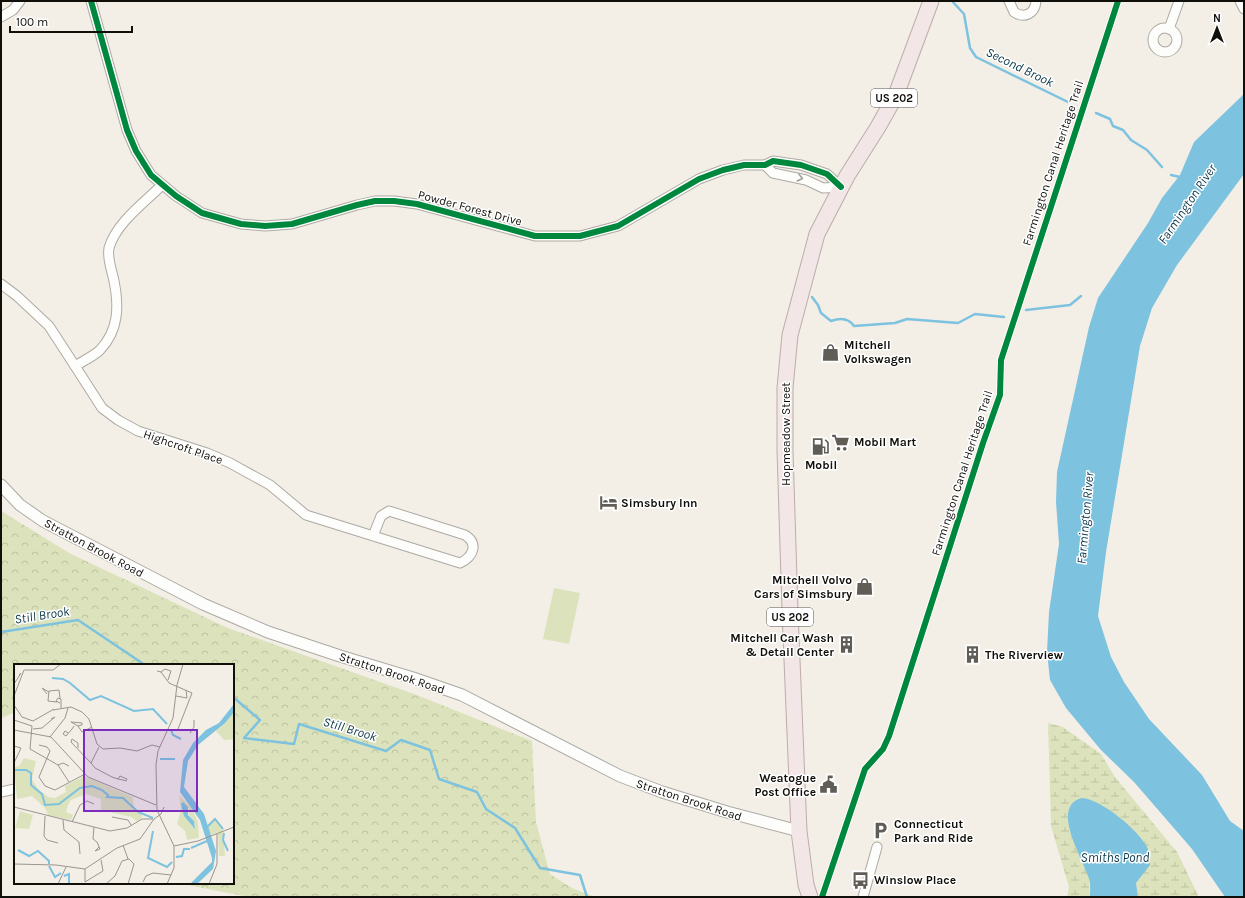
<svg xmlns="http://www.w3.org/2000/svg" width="1245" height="898" font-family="Karla,sans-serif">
<defs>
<pattern id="wetland-marsh" width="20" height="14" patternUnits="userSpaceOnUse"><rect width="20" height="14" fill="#dce3bc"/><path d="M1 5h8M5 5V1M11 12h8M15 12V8" fill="none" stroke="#bcc2a0"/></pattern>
<pattern id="park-crowns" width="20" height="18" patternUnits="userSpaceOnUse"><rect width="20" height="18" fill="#dce3bc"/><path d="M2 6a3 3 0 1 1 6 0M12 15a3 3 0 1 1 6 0" fill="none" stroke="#bcc2a0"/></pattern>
</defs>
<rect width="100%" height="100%" fill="#f3efe7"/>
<path fill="#dce3bc" d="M554 588 580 593 569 644 543 639Z"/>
<path fill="url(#wetland-marsh)" d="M1048 723 1063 727 1101 754 1115 777 1177 852 1199 897H1138L1136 883 1145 871 1070 830 1089 877 1090 897H1067L1069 887 1051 826Z"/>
<path fill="url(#park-crowns)" d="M1 511 71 554 228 628 417 695 532 741 536 822 550 874 572 888 595 897H249L187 885V883H233V665H15V712L1 718Z"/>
<g fill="#7dc2df">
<path d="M1244 94V174L1177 265 1152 308 1140 346 1106 552 1098 616 1111 657 1124 682 1149 719 1202 775 1230 821 1244 831V897H1225L1192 849 1134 782 1101 750 1066 708 1050 680 1047 652 1049 612 1059 544 1056 502 1057 472 1089 327 1098 298 1148 223 1162 198 1180 175 1194 142Z"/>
<path d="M1082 798C1101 799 1140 831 1148 849 1150 854 1150 860 1150 865L1136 883 1138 897H1090C1090 890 1091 883 1088 876 1082 857 1050 806 1082 798Z"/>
</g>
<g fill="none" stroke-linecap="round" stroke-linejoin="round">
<g stroke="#7dc2df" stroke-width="2.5">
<path d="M952 1 964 14 970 48 976 57 1068 102"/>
<path d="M1096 113 1110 119 1113 126 1123 130 1131 140 1147 150 1162 167"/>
<path d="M1171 175 1180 177"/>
<path d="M812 297 818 305 821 313 831 321C839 318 848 317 854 326L895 323 907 319 958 323 975 314 1004 317"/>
<path d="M1026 310 1070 305 1081 296"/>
<path d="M1 632 78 620 145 665"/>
<path d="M233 697 260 720 244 738 294 744 299 724 386 751 401 740 430 750 439 779 477 792 486 809 515 828 540 868 580 875 587 897"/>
</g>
<defs>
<g id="minor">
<path d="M91 1 127 130 136 151 151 175 176 196 202 213 241 224 265 226 292 224 357 205 375 201H394L417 204 535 236H580L618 226 699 179 723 170 744 165H765L773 161 801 165 827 174 841 187"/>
<path d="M1009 1 1014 12C1024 19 1035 14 1036 1"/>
<path d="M1240 1 1244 9"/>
<path d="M1 17 13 10 20 1"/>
<circle cx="1165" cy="40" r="12"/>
<path d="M1169 29 1179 1"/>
<path d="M765 165 773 173 806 180 823 188 841 187"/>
<path d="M1 284 17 296 49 326 75 366C83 361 94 356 100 350 119 330 119 306 114 281 112 270 107 260 109 248 116 223 144 203 162 185"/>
<path d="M75 366 102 408 118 420 138 431 207 453 230 463 270 485 306 515 460 563C473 557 479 544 465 535L389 511 381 516 373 536"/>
<path d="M1 792 15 789"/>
<path d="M863 897 877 847"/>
</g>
<path id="tertiary" d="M1 485 20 505 43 521 203 604 268 632 340 656 413 678 462 695 620 776 662 792 727 812 799 831"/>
<path id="trunk" d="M810 897 806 885 799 831 790 611 785 450V388L790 335 817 234 847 176 878 127 896 95 931 1"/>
</defs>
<use href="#minor" stroke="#adaaa3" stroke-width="11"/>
<use href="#tertiary" stroke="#adaaa3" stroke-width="13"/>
<use href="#trunk" stroke="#bdacaa" stroke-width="17"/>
<use href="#minor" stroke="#fdfdfb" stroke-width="9"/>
<use href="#tertiary" stroke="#fdfdfb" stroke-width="11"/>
<use href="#trunk" stroke="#f2e6e6" stroke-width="15"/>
<defs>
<g id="cycleway">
<path d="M91 1 127 130 136 151 151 175 176 196 202 213 241 224 265 226 292 224 357 205 375 201H394L417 204 535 236H580L618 226 699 179 723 170 744 165H765L773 161 801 165 827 174 841 187"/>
<path d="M822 897 865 769 883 749 889 736 983 443 1000 395 1001 360 1118 1"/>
</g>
</defs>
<use href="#cycleway" stroke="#fff" stroke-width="8"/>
<use href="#cycleway" stroke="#00873e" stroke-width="6"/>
</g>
<defs><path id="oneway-chevron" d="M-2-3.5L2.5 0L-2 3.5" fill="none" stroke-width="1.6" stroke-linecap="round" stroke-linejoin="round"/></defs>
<use stroke="#9f9e9b" href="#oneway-chevron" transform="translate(800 178) rotate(14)"/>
<defs>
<symbol id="shop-bare" viewBox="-9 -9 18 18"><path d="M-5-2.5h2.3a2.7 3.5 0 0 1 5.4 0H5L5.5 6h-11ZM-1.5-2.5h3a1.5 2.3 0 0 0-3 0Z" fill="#605d57" stroke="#fff" stroke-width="2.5" paint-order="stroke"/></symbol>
<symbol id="supermarket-bare" viewBox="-9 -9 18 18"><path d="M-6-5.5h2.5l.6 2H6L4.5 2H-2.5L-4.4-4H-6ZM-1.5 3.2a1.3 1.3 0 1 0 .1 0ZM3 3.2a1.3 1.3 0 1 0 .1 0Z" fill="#605d57" stroke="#fff" stroke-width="2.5" paint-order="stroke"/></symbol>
<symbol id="fuel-bare" viewBox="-9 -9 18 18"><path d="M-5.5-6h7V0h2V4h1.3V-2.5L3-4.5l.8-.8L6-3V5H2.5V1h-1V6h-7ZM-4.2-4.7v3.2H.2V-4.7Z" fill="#605d57" stroke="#fff" stroke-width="2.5" paint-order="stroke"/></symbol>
<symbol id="hotel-bare" viewBox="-9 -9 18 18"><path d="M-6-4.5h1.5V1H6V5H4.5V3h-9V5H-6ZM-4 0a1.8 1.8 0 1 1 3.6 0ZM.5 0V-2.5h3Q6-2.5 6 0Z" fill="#605d57" stroke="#fff" stroke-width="2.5" paint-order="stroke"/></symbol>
<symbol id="building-bare" viewBox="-9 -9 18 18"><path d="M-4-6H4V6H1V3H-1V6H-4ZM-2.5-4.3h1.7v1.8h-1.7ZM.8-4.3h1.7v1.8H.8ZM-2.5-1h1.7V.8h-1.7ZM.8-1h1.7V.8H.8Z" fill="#605d57" stroke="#fff" stroke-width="2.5" paint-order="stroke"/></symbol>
<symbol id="civic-bare" viewBox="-9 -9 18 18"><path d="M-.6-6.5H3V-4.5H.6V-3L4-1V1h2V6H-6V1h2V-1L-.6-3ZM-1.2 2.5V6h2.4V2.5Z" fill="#605d57" stroke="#fff" stroke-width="2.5" paint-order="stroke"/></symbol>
<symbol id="parking-bare" viewBox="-9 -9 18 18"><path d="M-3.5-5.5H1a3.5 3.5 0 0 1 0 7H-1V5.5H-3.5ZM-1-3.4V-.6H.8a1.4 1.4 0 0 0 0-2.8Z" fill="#605d57" stroke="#fff" stroke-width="2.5" paint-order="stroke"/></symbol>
<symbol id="bus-bare" viewBox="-9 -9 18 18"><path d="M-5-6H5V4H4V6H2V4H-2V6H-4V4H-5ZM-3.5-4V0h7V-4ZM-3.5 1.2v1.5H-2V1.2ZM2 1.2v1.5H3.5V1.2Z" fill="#605d57" stroke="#fff" stroke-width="2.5" paint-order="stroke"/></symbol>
</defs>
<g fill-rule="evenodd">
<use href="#shop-bare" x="818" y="340" width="25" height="25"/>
<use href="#supermarket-bare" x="828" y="430" width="25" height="25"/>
<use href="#fuel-bare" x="808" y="434" width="25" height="25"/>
<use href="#hotel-bare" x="596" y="490" width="25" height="25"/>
<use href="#shop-bare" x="852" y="574" width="25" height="25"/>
<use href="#building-bare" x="834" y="632" width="25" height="25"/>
<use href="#building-bare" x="960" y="642" width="25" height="25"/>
<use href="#civic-bare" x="816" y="772" width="25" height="25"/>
<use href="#parking-bare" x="868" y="818" width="25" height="25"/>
<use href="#bus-bare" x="848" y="868" width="25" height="25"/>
</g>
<g text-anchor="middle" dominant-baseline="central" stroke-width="3" stroke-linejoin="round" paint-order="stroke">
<g fill="#fff" stroke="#585754" stroke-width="1">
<rect x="871" y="89" width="46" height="18" rx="3"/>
<rect x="767" y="608" width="46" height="18" rx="3"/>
</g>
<g font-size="11" font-weight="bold" fill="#110f0a">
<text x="894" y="98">US 202</text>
<text x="790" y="617">US 202</text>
</g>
<g font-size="12" fill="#110f0a" stroke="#fff">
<text transform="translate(1053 163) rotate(-72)">Farmington Canal Heritage Trail</text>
<text transform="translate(470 208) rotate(15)">Powder Forest Drive</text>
<text transform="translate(786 434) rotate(-90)">Hopmeadow Street</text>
<text transform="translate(183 447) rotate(19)">Highcroft Place</text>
<text transform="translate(962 473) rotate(-72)">Farmington Canal Heritage Trail</text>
<text transform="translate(94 548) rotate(28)">Stratton Brook Road</text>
<text transform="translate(392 673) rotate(18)">Stratton Brook Road</text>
<text transform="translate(689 800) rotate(18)">Stratton Brook Road</text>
</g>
<g font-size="12" font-weight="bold" fill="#110f0a" stroke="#fff" text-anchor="start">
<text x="844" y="345">Mitchell<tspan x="844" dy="14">Volkswagen</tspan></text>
<text x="854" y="442">Mobil Mart</text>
<text x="821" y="465" text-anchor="middle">Mobil</text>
<text x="621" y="503">Simsbury Inn</text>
<text x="852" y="580" text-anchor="end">Mitchell Volvo<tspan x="852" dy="14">Cars of Simsbury</tspan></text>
<text x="834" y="638" text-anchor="end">Mitchell Car Wash<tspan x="834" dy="14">&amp; Detail Center</tspan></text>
<text x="985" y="655">The Riverview</text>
<text x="816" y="778" text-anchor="end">Weatogue<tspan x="816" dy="14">Post Office</tspan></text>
<text x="894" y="824">Connecticut<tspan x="894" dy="14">Park and Ride</tspan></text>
<text x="874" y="880">Winslow Place</text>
</g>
<g font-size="13" font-style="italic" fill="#0b384b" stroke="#fff">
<text transform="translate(1020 67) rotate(26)">Second Brook</text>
<text transform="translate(1187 204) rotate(-56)">Farmington River</text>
<text transform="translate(1085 518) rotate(-85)">Farmington River</text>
<text transform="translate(42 615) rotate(-9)">Still Brook</text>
<text transform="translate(350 729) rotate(17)">Still Brook</text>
<text x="1115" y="857">Smiths Pond</text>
</g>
</g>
<g transform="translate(14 664)">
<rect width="220" height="220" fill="#f3efe7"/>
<path d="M6 147 19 151 15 165 1 164Z" fill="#dce3bc"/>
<path d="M220 48V75L210 76 202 67Z" fill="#dce3bc"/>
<path d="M165 131 177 143 184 158 185 174 173 176 171 167 163 160 167 146ZM167 140 175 144V151L180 157 181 164 172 154Z" fill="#dce3bc" fill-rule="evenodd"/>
<path d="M10 94 22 97 18 115 24 125 34 133 41 134 52 128 51 122 70 112 119 133 120 145 128 150 127 155 123 157 117 153 87 146V135L72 130 57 136 54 141 52 148 59 151 57 156 34 151 31 144 18 132 3 135 0 103 5 102ZM200 154 209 163 211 192H205L204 168 197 171 193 162Z" fill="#dce3bc"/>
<path d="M220 40V48L211 59 184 81 174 97 170 123 190 150 202 187 199 205 183 220H176L198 198V194L186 156 166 128 169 96 179 79 192 66 205 59ZM169 138 174 143V151L180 157 181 165 170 152 167 140Z" fill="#7dc2df"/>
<path fill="none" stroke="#7dc2df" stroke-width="2" d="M38 14 49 15 56 19 76 36 87 32 120 47 139 45 153 60M157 66 159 71 167 75M146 95H161M0 106H12L17 109V121L28 130 31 141 45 140 66 124 78 122 88 126 94 131 93 133 109 134 124 148 139 154M193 163 201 155 209 165M139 167 134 194 153 203 158 198M210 169 209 176 214 187M177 184 193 177M4 186 15 192 24 187 35 197V200M162 193 168 192 170 185H176M35 202 41 213 47 209M50 212 55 210V220"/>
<path fill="none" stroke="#99958f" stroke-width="1" d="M10 6H39L47 0M143 7 147 8 155 19 178 29 164 65M147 8 151 5 157 7 154 16M0 20 7 9 5 11M33 30 28 24 35 28M0 32 10 6M162 32 173 34 172 26M43 38 34 37 35 27 45 26 46 34M46 39 42 37 44 34 47 35V44M0 41 8 53 19 57 40 45M39 46 57 43 68 48 75 55 83 80 89 85 106 84 123 87 138 81 146 83M0 56 18 62 16 85 44 101 55 118M64 62 57 58 68 59V61L64 62 68 68 78 63M19 65 28 64 41 53 37 55M0 66 37 73 74 113 142 141M54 69 51 67 49 70 52 72 58 65 60 62M176 69 180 63V56M36 73 51 54 54 44M25 81 33 83 36 87 25 113 31 122 41 126 71 110M0 82 7 84 0 99M64 84V79L58 75 57 78 77 99 85 83M77 99 81 104 98 113 104 115 109 116 112 117 113 115 106 112 104 115M44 101 49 99 55 102M0 143 96 167 113 164 128 155H139M31 152 30 172 33 176 44 179M98 153 114 156 117 161M49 156 50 166 65 178 66 190M58 158 66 141 73 137 80 140M80 163 79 175 83 178 86 185 81 187 85 183M109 181 114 195M160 182 184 177 220 163M0 200 42 201 71 205 103 184 126 175 140 155 147 150 150 143M71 205V218M71 218 89 207 87 196M129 218 132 212 139 209 157 211M44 220 52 203M92 220 101 212 108 197 115 195 120 200 114 220M153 220 160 204V182L143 146 142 101 144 87 159 54 163 21 169 0M195 220 203 200V170"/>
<path fill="#7b2cbf" fill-opacity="0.15" stroke="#7b2cbf" stroke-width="2" d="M70 66H183V147H70Z"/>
<rect width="220" height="220" fill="none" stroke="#110f0a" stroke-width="2"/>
</g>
<rect width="1245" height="898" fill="none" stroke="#110f0a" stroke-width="4"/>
<g transform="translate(1217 28)" stroke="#ffffff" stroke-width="3" paint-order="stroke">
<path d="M0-3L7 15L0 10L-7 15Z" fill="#110f0a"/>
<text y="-6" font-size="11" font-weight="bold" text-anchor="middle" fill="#110f0a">N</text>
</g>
<path d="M10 26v6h122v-6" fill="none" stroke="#110f0a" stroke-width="2"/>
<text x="16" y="26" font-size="12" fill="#110f0a" stroke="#ffffff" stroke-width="3" paint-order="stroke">100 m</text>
</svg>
